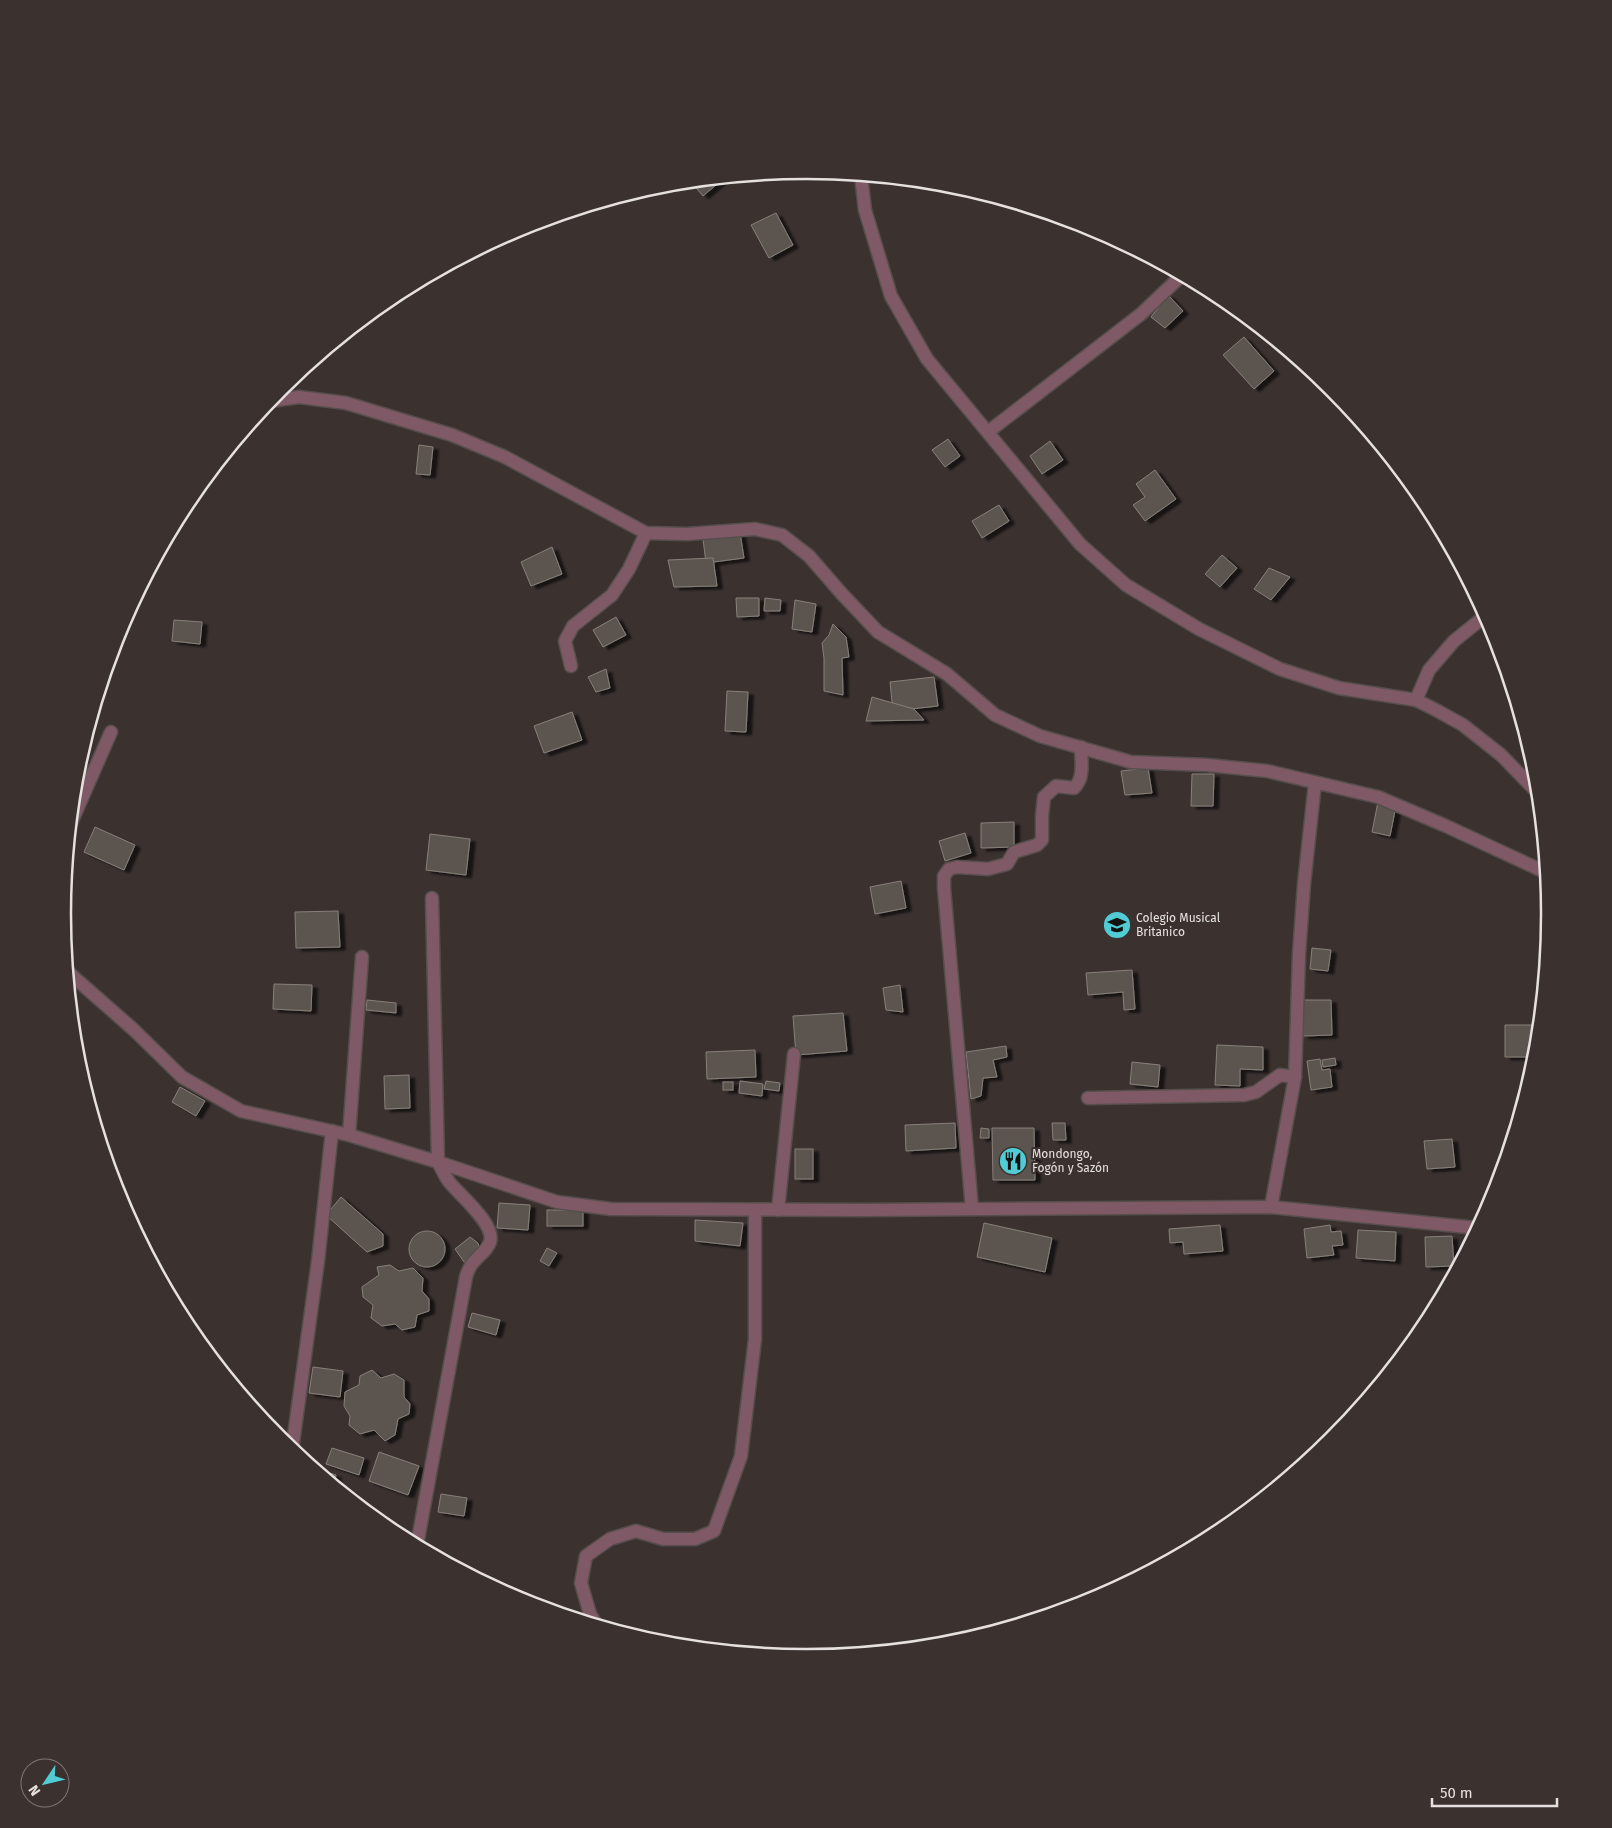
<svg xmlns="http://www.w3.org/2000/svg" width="1612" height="1828" font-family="'Fira Sans',sans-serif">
<defs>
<filter id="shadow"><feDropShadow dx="5.5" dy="3" stdDeviation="1" flood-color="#0009"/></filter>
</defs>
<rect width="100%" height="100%" fill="#3b3230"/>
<g fill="#5c554f" stroke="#878079" filter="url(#shadow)">
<path d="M721 179 722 180 703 196 691 182Z"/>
<path d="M776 213 793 245 769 258 751 225Z"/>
<path d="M1168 295 1183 311 1165 328 1151 317Z"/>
<path d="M1244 337 1274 371 1254 389 1223 355Z"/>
<path d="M948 439 960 456 945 467 932 450Z"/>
<path d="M1050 441 1063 460 1042 474 1030 456Z"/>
<path d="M419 445 433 447 430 475 416 474Z"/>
<path d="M1155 470 1176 499 1145 521 1133 505 1145 497 1136 484Z"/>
<path d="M999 505 1009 521 982 538 972 521Z"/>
<path d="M740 533 744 558 706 563 703 539Z"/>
<path d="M552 547 562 574 531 586 521 562Z"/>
<path d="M1222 555 1237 568 1220 587 1205 574Z"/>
<path d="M713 558 717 586 674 587 668 560Z"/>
<path d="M1269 568 1290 577 1271 600 1254 589Z"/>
<path d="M736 598H759V616L737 617Z"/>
<path d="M765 598 781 600 780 611H764Z"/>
<path d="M795 600 816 604 812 632 792 629Z"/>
<path d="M616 617 626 635 603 647 593 630Z"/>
<path d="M174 620 202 622 200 644 172 641Z"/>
<path d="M833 624 846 637 849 657 842 658 843 695 824 691V658L822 643 829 635Z"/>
<path d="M606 669 610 688 596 692 588 677Z"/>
<path d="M934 677 938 706 893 711 890 682Z"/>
<path d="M727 691 748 692 746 732 725 731Z"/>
<path d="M872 697 914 709 924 720 866 721Z"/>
<path d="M572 712 582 740 544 753 534 726Z"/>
<path d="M1148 768 1152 793 1125 795 1121 771Z"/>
<path d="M1192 774H1214L1213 806H1191Z"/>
<path d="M1378 802 1396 806 1390 836 1372 832Z"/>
<path d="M1014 822V847L981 848V823Z"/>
<path d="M95 827 135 845 124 870 84 852Z"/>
<path d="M965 833 971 853 945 861 939 841Z"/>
<path d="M430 834 470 839 466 875 426 870Z"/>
<path d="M901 881 906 908 875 914 870 887Z"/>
<path d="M338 911 340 947 296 948 295 912Z"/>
<path d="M1312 948 1331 950 1328 971 1310 969Z"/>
<path d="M1132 970 1135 1009 1124 1010 1123 992 1088 995 1086 973Z"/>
<path d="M274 984 312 985 311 1011 273 1009Z"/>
<path d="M900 985 903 1012 886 1010 883 988Z"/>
<path d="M367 1000 396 1003V1013L366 1010Z"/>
<path d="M1302 1000H1331L1332 1035 1303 1036Z"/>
<path d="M843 1013 847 1051 796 1055 793 1016Z"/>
<path d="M1505 1025H1536L1535 1057H1505Z"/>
<path d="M1217 1045 1263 1047V1070L1240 1069V1086L1215 1085Z"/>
<path d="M1006 1046 1007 1057 993 1060 997 1077 983 1078 981 1096 971 1099 966 1052Z"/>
<path d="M755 1050 756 1077 707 1079 706 1052Z"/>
<path d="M1335 1058 1336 1065 1323 1067 1322 1060Z"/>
<path d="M1320 1059 1322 1070 1330 1069 1332 1087 1311 1090 1307 1061Z"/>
<path d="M1132 1062 1160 1065 1158 1087 1130 1084Z"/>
<path d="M409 1075 410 1108 385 1109 384 1076Z"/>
<path d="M740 1081 763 1084 762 1096 739 1093Z"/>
<path d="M766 1081 780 1083 779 1091 764 1089Z"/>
<rect x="723" y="1082" width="10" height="8"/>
<path d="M180 1087 205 1101 196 1116 172 1102Z"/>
<path d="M955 1123 956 1148 906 1151 905 1125Z"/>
<path d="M1052 1123H1065L1066 1140H1053Z"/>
<path d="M981 1128 989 1129V1138H980Z"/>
<path d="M992 1128H1034L1035 1180H993Z"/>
<path d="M1452 1139 1455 1167 1427 1169 1424 1141Z"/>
<rect x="795" y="1149" width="18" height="30"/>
<path d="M341 1197 383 1234V1246L367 1252 326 1215Z"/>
<path d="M499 1203 530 1205 528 1230 497 1228Z"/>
<rect x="547" y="1210" width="36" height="16"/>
<path d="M695 1220 743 1223 740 1246 695 1241Z"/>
<path d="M984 1223 1052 1238 1045 1272 977 1257Z"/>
<path d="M1220 1225 1223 1251 1184 1254 1183 1242 1170 1243 1169 1229Z"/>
<path d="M1330 1225 1331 1232 1341 1231 1343 1245 1332 1246 1334 1255 1307 1258 1304 1229Z"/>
<path d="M1358 1230 1396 1232 1395 1261 1356 1258Z"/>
<circle cx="427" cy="1249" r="18"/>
<path d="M1452 1236 1454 1266 1426 1267 1425 1237Z"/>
<path d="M470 1237 478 1243 480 1249 464 1262 455 1249Z"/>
<path d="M547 1248 557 1253 549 1266 540 1261Z"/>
<path d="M390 1265 399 1271 413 1268 423 1278 422 1291 429 1299V1311L417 1315 415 1327 402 1330 395 1324 382 1326 371 1318 373 1305 363 1297 362 1287 379 1275 377 1267Z"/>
<path d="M472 1313 500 1320 496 1335 468 1327Z"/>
<path d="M313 1367 343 1371 340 1397 309 1393Z"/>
<path d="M372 1370 381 1378 394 1374 404 1380V1397L410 1404 409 1414 398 1419 395 1435 385 1441 374 1430 360 1434 349 1425 350 1416 344 1406 345 1392 359 1385 360 1376Z"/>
<path d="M1337 1422 1344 1425 1332 1439 1331 1438Z"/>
<path d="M332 1448 364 1458 359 1475 326 1464Z"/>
<path d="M379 1452 419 1466 408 1495 369 1481Z"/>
<path d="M316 1469 336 1475 334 1484Z"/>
<path d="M441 1494 467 1498 464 1516 438 1512Z"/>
</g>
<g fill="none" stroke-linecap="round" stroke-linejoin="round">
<defs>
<g id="minor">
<path d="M861 176 865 210 891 296 927 359 1080 544 1126 585 1199 629 1280 669 1339 688 1416 700 1436 710 1463 725 1501 755 1538 793"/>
<path d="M270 401 299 397 346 403 452 435 505 457 646 533 687 534 755 529 782 535 809 556 842 594 878 632 947 674 995 715 1040 736 1131 762 1207 765 1267 771 1378 797 1446 826 1545 872"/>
<path d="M988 432 1141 314 1181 276"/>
<path d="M571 666 565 641 573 626 612 595 629 569 646 533"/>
<path d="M1416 700 1429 670 1454 641 1485 616"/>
<path d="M71 823 111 732"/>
<path d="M68 972 134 1030 182 1077 241 1111 349 1135 438 1162 557 1202 611 1209 862 1210 1271 1207 1477 1228"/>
<path d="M1088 1098 1244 1095 1256 1092 1280 1075 1295 1077"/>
<path d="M349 1135 362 957"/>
<path d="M1271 1207 1295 1077 1299 954 1304 884 1315 783"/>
<path d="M972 1209 944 888V876L949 869 957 867 988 869 1007 864 1014 852 1037 845 1042 840V816L1044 797 1056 786 1074 788C1085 778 1081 761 1081 747"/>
<path d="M778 1210 794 1054"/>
<path d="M292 1450 318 1261 332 1131"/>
<path d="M417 1545 466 1277C471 1257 485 1256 490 1242 496 1225 460 1195 450 1183 445 1177 442 1169 438 1162L432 898"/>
<path d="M596 1624 590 1614 581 1583 586 1556 610 1539 636 1531 663 1539H695L714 1531 741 1456 755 1339V1210"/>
</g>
</defs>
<use href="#minor" stroke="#564e4c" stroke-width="15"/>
<use href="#minor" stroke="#7f5a66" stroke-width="12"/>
</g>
<defs>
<symbol id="school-disc" viewBox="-11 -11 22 22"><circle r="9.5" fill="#51ccd5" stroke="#3b3230"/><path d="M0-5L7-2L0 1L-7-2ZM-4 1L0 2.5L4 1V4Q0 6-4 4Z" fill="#111"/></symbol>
<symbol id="restaurant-disc" viewBox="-11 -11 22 22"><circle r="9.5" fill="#51ccd5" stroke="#3b3230"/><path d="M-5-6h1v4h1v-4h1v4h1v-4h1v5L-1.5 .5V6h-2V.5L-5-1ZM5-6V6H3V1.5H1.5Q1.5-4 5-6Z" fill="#111"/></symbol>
</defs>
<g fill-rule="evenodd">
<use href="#school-disc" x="1101" y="909" width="32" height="32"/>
<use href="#restaurant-disc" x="997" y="1145" width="32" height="32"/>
</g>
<g text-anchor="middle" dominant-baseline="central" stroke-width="4" stroke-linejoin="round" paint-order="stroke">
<g font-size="12" fill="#e6e1df" stroke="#3b3230" text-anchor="start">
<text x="1136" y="918">Colegio Musical<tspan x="1136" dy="14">Britanico</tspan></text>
<text x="1032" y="1154">Mondongo,<tspan x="1032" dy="14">Fogón y Sazón</tspan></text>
</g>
</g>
<path d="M0 0H1612V1828H0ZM71 914a735 735 0 1 1 1470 0a735 735 0 1 1-1470 0Z" fill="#3b3230" fill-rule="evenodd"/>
<path fill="none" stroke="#e6e1df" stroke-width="2.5" d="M71 914a735 735 0 1 1 1470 0a735 735 0 1 1-1470 0Z"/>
<g transform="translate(45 1783) rotate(235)"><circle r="24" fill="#3b3230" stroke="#7f7876"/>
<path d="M0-4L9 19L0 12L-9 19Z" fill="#51ccd5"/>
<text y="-8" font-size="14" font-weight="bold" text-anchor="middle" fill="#e6e1df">N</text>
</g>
<path d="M1432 1798v8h125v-8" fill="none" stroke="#e6e1df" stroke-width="2.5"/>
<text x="1440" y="1798" font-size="15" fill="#e6e1df" stroke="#3b3230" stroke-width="4" paint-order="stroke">50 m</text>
</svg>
